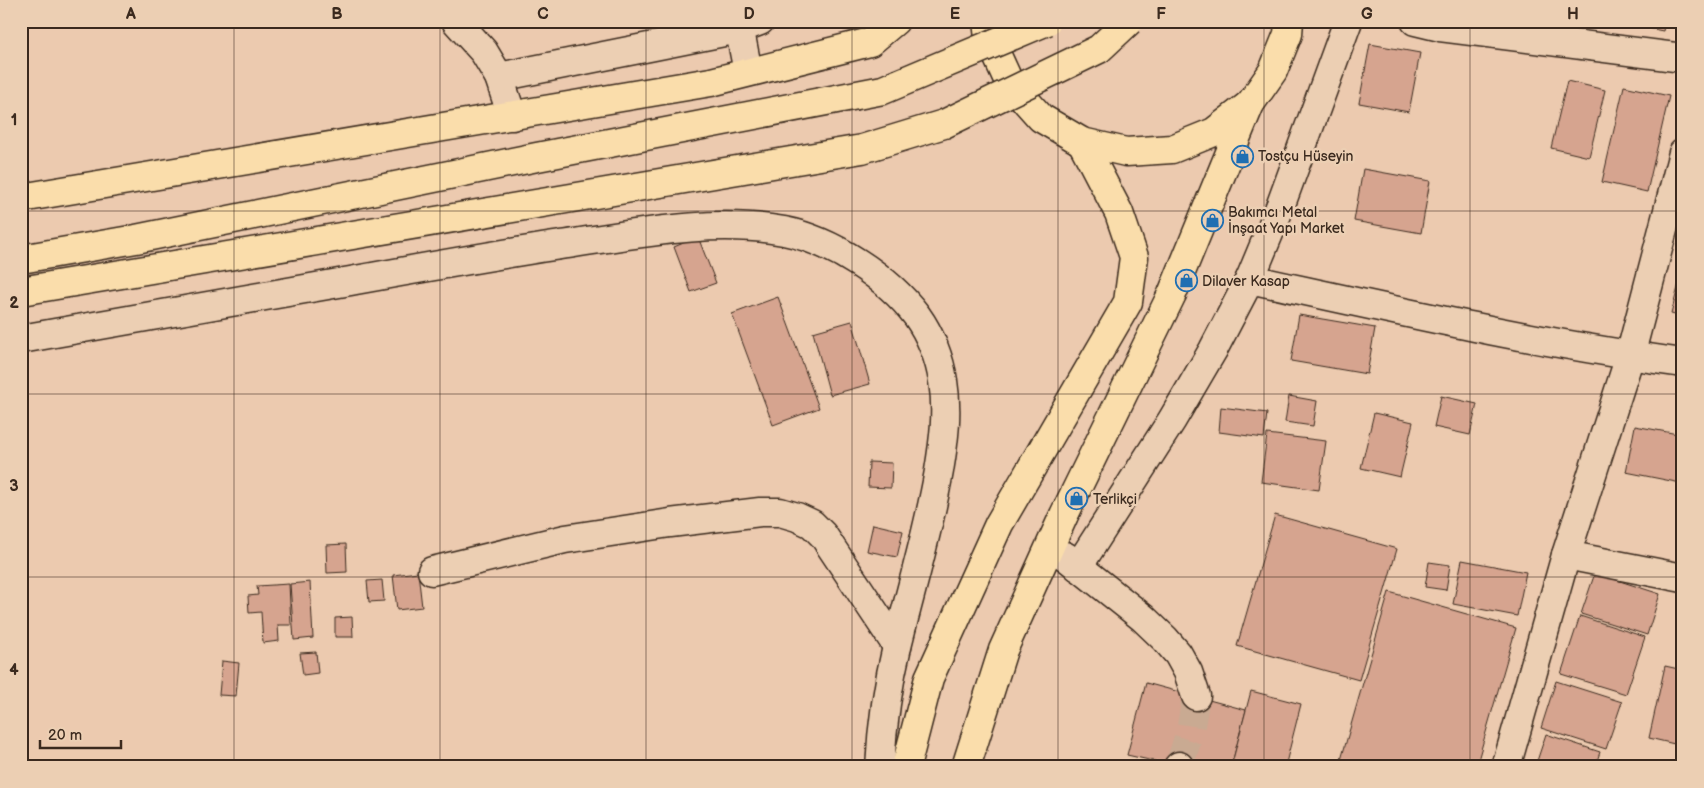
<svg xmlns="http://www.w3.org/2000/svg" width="1704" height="788" font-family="'Balsamiq Sans',sans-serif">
<rect width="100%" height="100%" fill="#eccaaf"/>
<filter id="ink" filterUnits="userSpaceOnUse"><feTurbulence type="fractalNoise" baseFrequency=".02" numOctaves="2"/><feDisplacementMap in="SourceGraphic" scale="10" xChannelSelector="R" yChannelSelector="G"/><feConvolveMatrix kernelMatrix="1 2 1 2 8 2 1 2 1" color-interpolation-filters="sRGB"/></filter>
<g filter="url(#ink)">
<g fill="#d6a48f" stroke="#3b2a1e">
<path d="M1649 21H1665L1663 31 1648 28Z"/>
<path d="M1370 44 1420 53 1409 112 1359 103Z"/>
<path d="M1567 81 1605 90 1589 157 1551 148Z"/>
<path d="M1624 86 1669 96 1647 192 1602 182Z"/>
<path d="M1363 169 1430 181 1421 233 1354 221Z"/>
<path d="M1683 229V242L1679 241Z"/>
<path d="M698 237 716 283 691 292 674 247Z"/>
<path d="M1683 268V317L1671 314Z"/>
<path d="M778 297 819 408 773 425 732 314Z"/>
<path d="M1299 315 1375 328 1367 374 1291 361Z"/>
<path d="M852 321 870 384 830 395 813 332Z"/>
<path d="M1289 396 1317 401 1313 426 1285 422Z"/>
<path d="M1441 396 1477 404 1470 435 1434 427Z"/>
<path d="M1221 407 1267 413 1264 438 1219 432Z"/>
<path d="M1374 413 1413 422 1400 477 1361 468Z"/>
<path d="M1635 426 1683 435V475L1681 483 1626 472Z"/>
<path d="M1267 434 1326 441 1319 490 1261 482Z"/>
<path d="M869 462 892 463 891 488 868 487Z"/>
<path d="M1275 515 1397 549 1359 680 1237 646Z"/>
<path d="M873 524 903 531 897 557 867 551Z"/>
<path d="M346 544 347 572 327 573 326 545Z"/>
<path d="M1462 560 1526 572 1517 616 1453 604Z"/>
<path d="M1429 562 1450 565 1446 590 1425 587Z"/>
<path d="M418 572 422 607 397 610 393 575Z"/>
<path d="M1595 573 1660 594 1647 635 1581 614Z"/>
<path d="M382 580 384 601 369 602 367 581Z"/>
<path d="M310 582 313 638 294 640 290 584Z"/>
<path d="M289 584 291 625H278L279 641 263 643 261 612 249 613 248 596 258 595 257 586Z"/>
<path d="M1389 592 1516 628 1476 767H1339Z"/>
<path d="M1580 616 1645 637 1626 694 1561 674Z"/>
<path d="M352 617 353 637H335V618Z"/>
<path d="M316 652 318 673 303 675 300 653Z"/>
<path d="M222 661 239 663 236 696 219 695Z"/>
<path d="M1665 666 1683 670V746L1649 738Z"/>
<path d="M1556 681 1622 702 1606 749 1541 728Z"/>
<path d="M1146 683 1246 710 1231 767H1180L1127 755Z"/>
<path d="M1251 691 1301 704 1285 767H1231Z"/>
<path d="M1546 734 1600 752 1595 767H1535Z"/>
</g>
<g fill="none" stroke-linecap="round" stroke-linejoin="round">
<path stroke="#c9aa92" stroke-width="28" stroke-dasharray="28 14" stroke-linecap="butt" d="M1179 766 1190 732 1196 696"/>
<defs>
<g id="minor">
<path d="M456 21 484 52 499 77 512 116"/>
<path d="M738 21 748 72"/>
<path d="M1415 21 1440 27 1683 58"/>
<path d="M499 77 739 29 760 21"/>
<path d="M1250 279C1393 310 1537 343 1683 363"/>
<path d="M21 339C127 321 233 302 339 283 411 270 482 257 554 246 627 236 709 217 784 231 831 240 888 277 917 316 930 334 940 359 943 381 948 412 944 441 939 471 929 529 912 585 898 642 888 683 882 725 880 767"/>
<path d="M1566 555 1683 578"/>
<path d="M1065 556 1143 618 1165 639 1178 654 1188 672 1196 696"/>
<path d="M1078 567 1172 420 1213 350 1250 279 1280 207 1348 21"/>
<path d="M432 571 565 539 670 523 760 512H780L797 517 812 524 823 535 897 646"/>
<path d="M1178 767 1179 766"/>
<path d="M1506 767 1566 555 1630 356 1683 153"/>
</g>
<g id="major">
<path d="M987 21 989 38 1009 82 1041 118 1082 142 1126 152 1172 149 1214 132 1250 104 1273 71 1288 34 1289 21"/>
<path d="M906 767 929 678 999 524 1128 302 1134 257 1119 213 1082 142"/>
<path d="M966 767 1003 650 1064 515 1172 294 1250 104"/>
</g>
<path id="highway" d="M21 198 711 82 870 42 895 21"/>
</defs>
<use href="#minor" stroke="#3b2a1e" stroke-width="31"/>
<use href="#major" stroke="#3b2a1e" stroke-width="31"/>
<use href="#highway" stroke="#3b2a1e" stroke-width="31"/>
<use href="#minor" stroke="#eccfb3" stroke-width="28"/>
<use href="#major" stroke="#faddab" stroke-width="28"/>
<use href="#highway" stroke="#faddab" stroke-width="28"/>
<defs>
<g id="highway-bridge">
<path d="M21 259 136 239 537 157 883 90 1047 21"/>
<path d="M21 291 862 149 944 124 1099 49 1129 21"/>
</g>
</defs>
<use href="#highway-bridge" stroke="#3b2a1e" stroke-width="31" stroke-linecap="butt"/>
<use href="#highway-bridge" stroke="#faddab" stroke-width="28"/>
</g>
</g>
<path fill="none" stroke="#3b2a1e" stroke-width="1" stroke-opacity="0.55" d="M234 21V767M440 21V767M646 21V767M852 21V767M1058 21V767M1264 21V767M1470 21V767M21 211H1683M21 394H1683M21 577H1683"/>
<defs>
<symbol id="shop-ring" viewBox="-11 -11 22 22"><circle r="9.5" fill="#eccfb3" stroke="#1f6fb2" stroke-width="1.5"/><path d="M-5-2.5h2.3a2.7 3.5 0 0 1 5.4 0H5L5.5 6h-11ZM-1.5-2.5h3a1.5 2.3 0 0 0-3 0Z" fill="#1f6fb2"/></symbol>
</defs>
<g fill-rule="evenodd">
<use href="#shop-ring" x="1230" y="144" width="25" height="25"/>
<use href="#shop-ring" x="1200" y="208" width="25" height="25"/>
<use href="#shop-ring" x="1174" y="268" width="25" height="25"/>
<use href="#shop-ring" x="1064" y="486" width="25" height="25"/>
</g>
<g text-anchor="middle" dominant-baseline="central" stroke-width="5" stroke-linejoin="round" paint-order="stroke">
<g font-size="14" fill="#3b2a1e" stroke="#eccfb3" text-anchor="start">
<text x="1258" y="156">Tostçu Hüseyin</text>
<text x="1228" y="212">Bakımcı Metal<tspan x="1228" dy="16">İnşaat Yapı Market</tspan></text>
<text x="1202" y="281">Dilaver Kasap</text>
<text x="1093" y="499">Terlikçi</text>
</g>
</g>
<rect width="1704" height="788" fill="none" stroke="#eccfb3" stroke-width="55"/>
<path d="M40 740v8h81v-8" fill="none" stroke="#3b2a1e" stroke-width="2.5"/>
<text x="48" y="740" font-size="15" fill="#3b2a1e" stroke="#eccfb3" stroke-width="4" paint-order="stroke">20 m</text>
<rect x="28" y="28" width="1648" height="732" fill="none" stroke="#3b2a1e" stroke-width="2"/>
<g font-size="16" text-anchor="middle" font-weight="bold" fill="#3b2a1e">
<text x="131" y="19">A</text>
<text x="337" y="19">B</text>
<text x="543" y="19">C</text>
<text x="749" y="19">D</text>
<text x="955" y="19">E</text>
<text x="1161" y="19">F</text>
<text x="1367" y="19">G</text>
<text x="1573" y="19">H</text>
<text x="14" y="125">1</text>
<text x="14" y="308">2</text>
<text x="14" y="491">3</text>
<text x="14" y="675">4</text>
</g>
</svg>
